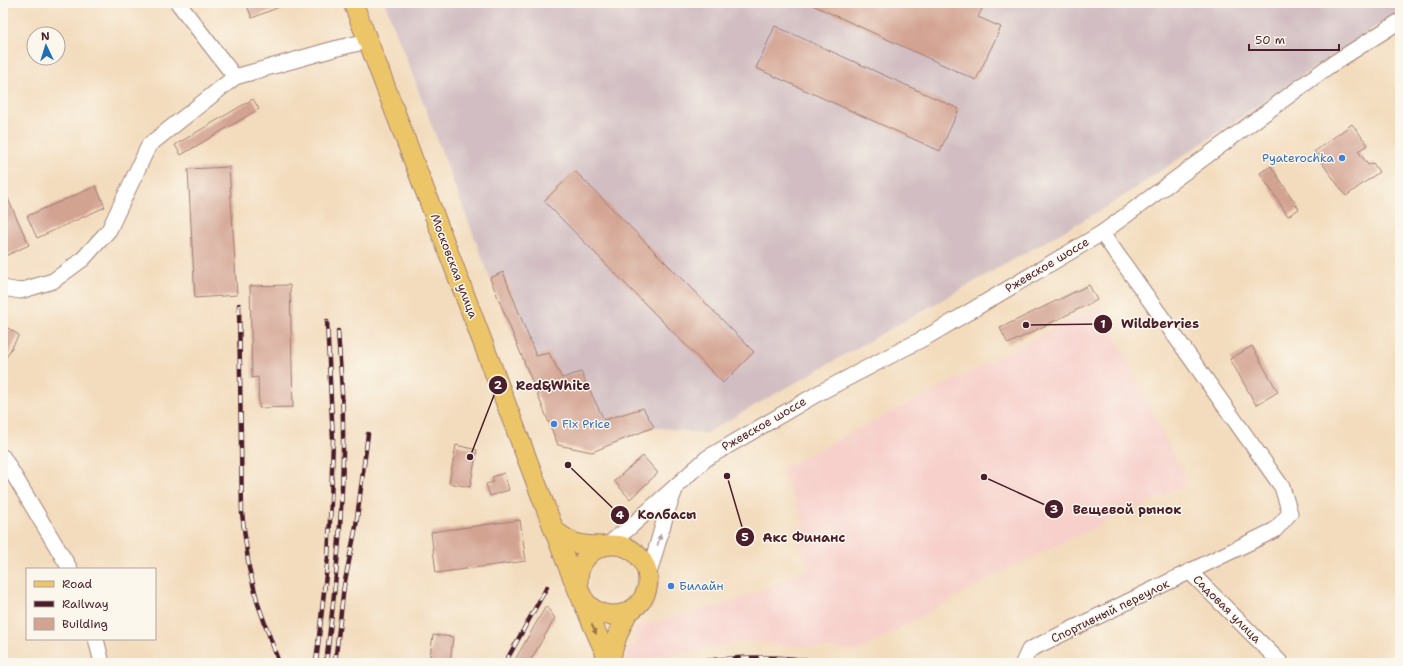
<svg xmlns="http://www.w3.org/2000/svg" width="1403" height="666" font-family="'Shantell Sans',sans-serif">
<rect width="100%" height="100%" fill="#fbf7ec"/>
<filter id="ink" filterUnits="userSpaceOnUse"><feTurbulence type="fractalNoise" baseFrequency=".025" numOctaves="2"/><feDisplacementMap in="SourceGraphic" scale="8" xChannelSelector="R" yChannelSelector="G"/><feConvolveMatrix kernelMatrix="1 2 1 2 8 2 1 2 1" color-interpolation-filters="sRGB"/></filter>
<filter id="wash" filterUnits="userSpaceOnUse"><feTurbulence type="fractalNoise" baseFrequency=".012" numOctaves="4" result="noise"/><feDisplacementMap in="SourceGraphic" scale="16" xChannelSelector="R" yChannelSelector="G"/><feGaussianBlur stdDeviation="0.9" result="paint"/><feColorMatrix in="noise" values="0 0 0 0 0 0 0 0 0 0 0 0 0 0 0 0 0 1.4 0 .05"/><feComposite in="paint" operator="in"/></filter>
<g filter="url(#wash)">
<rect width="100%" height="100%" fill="#f3dcbd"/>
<path fill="#f7d0cb" d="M1100 305 1188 484 1008 568 858 651 743 641 637 663H629L626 648 636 645 635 627 736 601 809 569 793 531 805 523 781 469Z"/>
<path fill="#d2bec2" d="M385 3H1400V10L1110 205 704 434 654 427 643 408 604 420 581 373 562 378 549 353 536 356 504 273 490 278Z"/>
<g id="blocks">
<g fill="#d3a392">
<path d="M246 3H289L252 18Z"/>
<path d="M808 3H985L978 17 1001 27 976 80Z"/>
<path d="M775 26 959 109 940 151 756 68Z"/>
<path d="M253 99 259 109 181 155 175 145Z"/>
<path d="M1352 124 1368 145 1358 151 1368 165 1373 163 1379 172 1346 196 1314 152Z"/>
<path d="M1271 166 1299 209 1288 216 1260 173Z"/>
<path d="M229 167 237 295 195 298 188 169Z"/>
<path d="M575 171 754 352 723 383 544 201Z"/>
<path d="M96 186 105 207 37 238 27 216Z"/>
<path d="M3 188 29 245 3 257Z"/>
<path d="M503 272 536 356 549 353 562 378 581 372 604 420 643 408 654 427 592 452 558 445 490 278Z"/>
<path d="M290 285 293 407 259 408 258 377 252 378 250 286Z"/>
<path d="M1089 285 1097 300 1008 344 1000 328Z"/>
<path d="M3 325 19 335 3 363Z"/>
<path d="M1252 346 1278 392 1256 405 1230 359Z"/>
<path d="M456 445 477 450 470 487 449 483Z"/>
<path d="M643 456 658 473 630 499 614 481Z"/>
<path d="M504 473 509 490 490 496 486 484 494 482 492 477Z"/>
<path d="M520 520 526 561 436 573 431 532Z"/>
<path d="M546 606 555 618 529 663H513Z"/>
<path d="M433 635 453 637 450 663H429Z"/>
</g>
</g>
</g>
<g filter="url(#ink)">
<use href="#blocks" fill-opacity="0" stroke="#9e7e74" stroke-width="1"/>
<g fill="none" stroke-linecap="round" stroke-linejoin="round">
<defs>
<g id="minor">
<path d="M178 3 235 77"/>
<path d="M3 288 20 291 53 281 83 259 109 230 149 145 235 77 334 49 368 41"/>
<path d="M3 457 70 569"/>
<path d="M607 545 628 529 707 458 817 394 930 335 1102 233 1329 66 1400 21"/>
<path d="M1190 572 1281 663"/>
<path d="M648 577 667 511 676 487"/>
<path d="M96 639 102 663"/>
<path d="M1023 663 1029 650 1275 530 1290 513 1282 487 1102 233"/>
</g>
<g id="major">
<path d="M353 3 368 41 564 556C578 592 594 628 610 663"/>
<path d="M554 530C573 545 580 546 603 546"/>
<circle cx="613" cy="580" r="35"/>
<path d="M610 663C613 644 619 629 628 612"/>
</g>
</defs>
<use href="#minor" stroke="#9e7e74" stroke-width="17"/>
<use href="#major" stroke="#9e7e74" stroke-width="21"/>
<use href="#minor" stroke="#fff" stroke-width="15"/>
<use href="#major" stroke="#edc569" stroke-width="19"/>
<defs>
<g id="rail">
<path d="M239 305 242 513 249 568 258 604 279 663"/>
<path d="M316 663 328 557 331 502 333 440 327 321"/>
<path d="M326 663C336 584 344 505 343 426 343 394 340 363 338 331"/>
<path d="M335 663 344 586 356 526 368 434"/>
<path d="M505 663 547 587"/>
<path d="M687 663C735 656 782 655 829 663"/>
</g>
</defs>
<use href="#rail" stroke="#4a1f2b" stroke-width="4.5"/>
<use href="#rail" stroke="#fbf7ec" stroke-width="3" stroke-dasharray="9" stroke-linecap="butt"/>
</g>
<defs><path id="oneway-solid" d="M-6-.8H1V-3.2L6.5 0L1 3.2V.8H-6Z"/></defs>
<use fill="#ae9aa0" href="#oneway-solid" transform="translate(659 540) rotate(-74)"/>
<use fill="#9c724a" href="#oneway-solid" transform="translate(594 629) rotate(65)"/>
</g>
<g fill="#3f7fe0" stroke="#fbf7ec" stroke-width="1.5">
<circle cx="1342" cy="158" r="4"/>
<circle cx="554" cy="424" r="4"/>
<circle cx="671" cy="586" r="4"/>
</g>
<g text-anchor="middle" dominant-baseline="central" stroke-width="3" stroke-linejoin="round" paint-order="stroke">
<g font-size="12" fill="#366cbe" stroke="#fbf7ec" text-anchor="start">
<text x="1334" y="158" text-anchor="end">Pyaterochka</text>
<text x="562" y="424">Fix Price</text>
<text x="679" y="586">Билайн</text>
</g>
<g font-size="12" fill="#4a1f2b" stroke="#fbf7ec">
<text transform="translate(1047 265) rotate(-31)">Ржевское шоссе</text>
<text transform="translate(454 266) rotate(69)">Московская улица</text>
<text transform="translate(764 424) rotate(-30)">Ржевское шоссе</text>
<text transform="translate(1227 609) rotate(45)">Садовая улица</text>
<text transform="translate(1110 611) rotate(-26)">Спортивный переулок</text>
</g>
</g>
<path fill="none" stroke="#4a1f2b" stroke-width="1.5" d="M1026 325L1103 324M470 457L498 385M984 477L1054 509M568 465L620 515M727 476L745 537"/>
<g fill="#4a1f2b" stroke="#fbf7ec" stroke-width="1.5">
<circle cx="1026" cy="325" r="4"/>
<circle cx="470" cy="457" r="4"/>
<circle cx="984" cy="477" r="4"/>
<circle cx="568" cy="465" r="4"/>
<circle cx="727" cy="476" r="4"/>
<circle cx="1103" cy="324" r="10"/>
<circle cx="498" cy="385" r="10"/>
<circle cx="1054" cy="509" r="10"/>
<circle cx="620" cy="515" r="10"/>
<circle cx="745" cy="537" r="10"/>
</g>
<g font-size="12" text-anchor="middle" font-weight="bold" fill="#fff">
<text x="1103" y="328">1</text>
<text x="498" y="389">2</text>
<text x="1054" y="513">3</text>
<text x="620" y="519">4</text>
<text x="745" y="541">5</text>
</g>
<g font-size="13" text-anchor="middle" font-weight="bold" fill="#4a1f2b" stroke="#fbf7ec" stroke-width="3" stroke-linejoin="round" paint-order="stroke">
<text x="1160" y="328">Wildberries</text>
<text x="553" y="390">Red&amp;White</text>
<text x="1127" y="514">Вещевой рынок</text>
<text x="667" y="519">Колбасы</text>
<text x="804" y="542">Акс Финанс</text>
</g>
<rect width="1403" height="666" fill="none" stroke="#fbf7ec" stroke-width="16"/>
<rect x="26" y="568" width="130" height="72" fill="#fbf7ec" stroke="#b4a19f"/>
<rect x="34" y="581" width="20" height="6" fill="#edc569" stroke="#b4a19f"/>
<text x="62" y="588" font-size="12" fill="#4a1f2b">Road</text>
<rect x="34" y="601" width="20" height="6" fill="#4a1f2b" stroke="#b4a19f"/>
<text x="62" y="608" font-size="12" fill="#4a1f2b">Railway</text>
<rect x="34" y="618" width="20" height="12" fill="#d3a392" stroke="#b4a19f"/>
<text x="62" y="628" font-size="12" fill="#4a1f2b">Building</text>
<g transform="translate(46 46) rotate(356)"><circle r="19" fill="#fbf7ec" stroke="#b4a19f"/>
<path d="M0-3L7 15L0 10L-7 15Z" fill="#1f6fb2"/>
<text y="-6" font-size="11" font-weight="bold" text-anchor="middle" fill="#4a1f2b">N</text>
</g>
<path d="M1249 44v6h90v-6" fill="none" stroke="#4a1f2b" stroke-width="2"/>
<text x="1255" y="44" font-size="12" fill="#4a1f2b" stroke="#fbf7ec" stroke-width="3" paint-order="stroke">50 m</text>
</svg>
